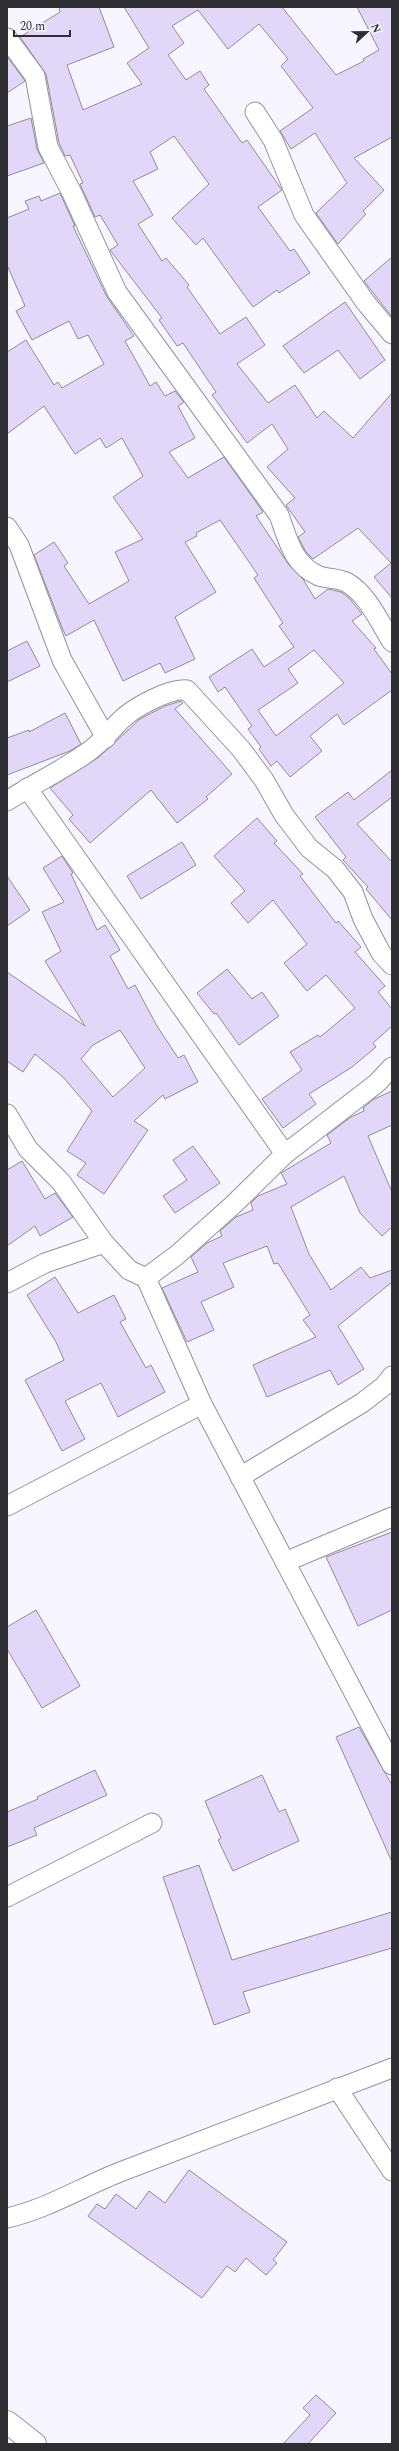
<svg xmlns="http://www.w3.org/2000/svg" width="399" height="2451" font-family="Spectral,serif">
<rect width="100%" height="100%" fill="#f7f5ff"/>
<g fill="#e0d7f9" stroke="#908d97" fill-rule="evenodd">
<path d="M59 7H99L114 47 67 65 83 110 142 84 127 63 149 48 124 7H282L336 75 364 61 363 59 379 50 357 7H392V137L354 158 384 190 363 211 366 214 338 244 316 213 347 183 315 133 291 149 280 131 313 108 281 66 288 59 259 24 228 49 198 10 172 26 184 43 168 55 186 80 200 71 209 85 204 89 242 143 247 140 282 190 258 207 290 251 294 249 310 273 279 293 277 290 253 307 203 238 196 245 172 218 209 184 174 136 150 152 158 169 133 181 153 215 138 224 162 261 166 258 189 285 187 287 220 334 246 317 265 345 237 364 268 403 295 385 317 418 324 411 353 438 392 393V598L374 577 391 563 358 528 313 559 306 552 298 537 305 532 286 505 295 498 267 467 288 449 272 424 247 443 212 395 216 392 183 343 177 346 159 320 162 318 110 250 118 245 100 215 95 217 80 184 83 183 70 155 65 156 59 143 46 74 20 37 60 12Z"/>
<path d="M8 58 25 81 7 93V59Z"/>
<path d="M31 118 37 149 44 163 7 176V126Z"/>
<path d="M60 193 75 226H73L107 297 134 336 125 341 150 386 156 382 165 396 175 391 184 402 178 406 195 438 169 452 188 478 224 457 263 512 256 516 289 565 303 579 315 599 328 589 341 592 349 598 362 614 352 621 376 648 374 649 392 674V690L344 725 337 714 310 736 322 751 290 777 277 761 271 766 259 749 261 747 248 729 252 726 225 687 218 692 209 677 252 649 264 667 294 647 279 626 283 623 254 578 258 575 220 520 196 533 197 536 185 542 216 592 175 617 195 659 165 673 160 663 123 681 94 620 66 636 63 630 34 555 54 542 68 563 64 566 89 604 129 581 115 552 143 539 113 497 143 476 122 438 106 448 100 438 75 454 44 406 7 434V352L26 340 54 385 58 382 62 388 104 364 88 335 78 339 69 321 32 340 16 311 25 306 7 265V218L29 209 25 201 39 196 41 201ZM314 650 344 683 276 736 258 710 298 683 288 669Z"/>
<path d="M392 257V317L364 281Z"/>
<path d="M345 302 385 360 360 379 338 350 304 373 283 346Z"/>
<path d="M27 641 40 666 7 682V651Z"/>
<path d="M181 701 183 703 175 709 232 774 206 797 208 799 177 823 151 790 90 843 69 819 73 815 50 788 99 757 140 719 165 706Z"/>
<path d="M65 713 81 744 70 751 7 775V738L29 730V732Z"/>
<path d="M392 770V797L357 824 392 862V920L366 889 368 887 343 860 346 857 315 817 348 792 354 800Z"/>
<path d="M257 818 277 841 274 843 303 874 300 876 336 923 338 921 361 947 355 952 385 986 378 992 392 1009V1026L373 1043 376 1047 352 1067 309 1094 316 1104 283 1128 262 1099 302 1070 290 1052 318 1035 320 1037 355 1008 326 975 307 991 284 963 307 944 273 900 248 923 231 903 245 891 214 856Z"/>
<path d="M182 842 196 865 141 899 127 876Z"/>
<path d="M62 856 73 873 71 874 97 930 105 925 120 950 110 956 128 989 135 985 157 1026 178 1058 184 1055 198 1082 165 1099 163 1095 134 1121 148 1130 104 1194 77 1175 86 1163 67 1151 92 1111 63 1077 35 1054 23 1072 7 1061V972L85 1026 45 961 61 951 42 912 64 902 43 868ZM120 1030 145 1068 113 1097 81 1059 93 1045Z"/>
<path d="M7 876 30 910 7 926Z"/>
<path d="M227 969 252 999 262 992 279 1016 239 1045 216 1013 214 1014 197 993Z"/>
<path d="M392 1091V1125L368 1136 392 1192V1227L382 1236 360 1213 344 1176 291 1207 309 1254 331 1290 361 1267 370 1278 392 1270V1282L338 1326 364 1369 338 1385 330 1370 267 1397 253 1365 316 1337 303 1320 310 1315 278 1263 274 1264 267 1246 223 1263 234 1287 201 1302 214 1330 187 1342 162 1288 198 1272 191 1257 207 1243 222 1236 220 1231 236 1217 253 1210 251 1203 258 1196 287 1184 281 1173 331 1143 327 1135 351 1117 364 1111 363 1108 374 1099Z"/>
<path d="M193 1146 220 1183 175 1213 163 1196 187 1180 173 1160Z"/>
<path d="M22 1161 45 1199 55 1193 73 1217 40 1236 35 1226 7 1246V1170Z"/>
<path d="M55 1277 78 1313 114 1295 126 1319 120 1322 146 1368 151 1365 165 1392 118 1417 101 1383 65 1401 85 1439 62 1451 25 1380 64 1360 56 1342 27 1295Z"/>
<path d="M392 1532V1610L358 1626 326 1557Z"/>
<path d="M36 1610 80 1686 42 1708 7 1649V1627Z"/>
<path d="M359 1727 392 1785V1862L336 1737Z"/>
<path d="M95 1770 107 1795 34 1828 37 1835 7 1847V1812L38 1799 37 1797Z"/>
<path d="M262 1775 279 1812 285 1809 299 1841 233 1871 218 1840 221 1838 205 1801Z"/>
<path d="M199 1865 232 1960 392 1912V1948L243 1992 250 2012 214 2025 163 1877Z"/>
<path d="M189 2170 287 2242 273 2260 277 2263 266 2275 246 2258 235 2272 227 2266 202 2298 88 2216 97 2204 105 2209 116 2194 136 2209 149 2191 165 2203Z"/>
<path d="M316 2395 336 2413 308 2444H283L310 2415 303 2408Z"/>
</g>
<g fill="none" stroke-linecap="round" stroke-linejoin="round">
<defs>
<g id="minor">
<path d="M7 38 35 76 48 147 72 193 117 292 279 515C288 540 293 565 319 576 328 579 338 578 346 582 367 593 380 623 392 642"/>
<path d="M255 112 273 140 304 215 366 303 392 334"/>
<path d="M7 527 19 545 62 660 106 738"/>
<path d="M27 788 285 1154"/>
<path d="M7 801C33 784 63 770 88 752 101 743 110 731 121 720 133 708 169 688 187 690L241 749 264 780 284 815 309 848 335 869 353 892 363 919 381 953 392 965"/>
<path d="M7 1114 28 1149 61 1182 104 1243 129 1270 146 1278 202 1404 392 1765"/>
<path d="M146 1278 177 1255 234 1204 285 1154 377 1083 392 1067"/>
<path d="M7 1283 45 1263 104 1243"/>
<path d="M240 1477 362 1403 384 1386 392 1376"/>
<path d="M7 1506 202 1404"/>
<path d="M285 1562 392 1517"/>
<path d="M7 1897 152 1823"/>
<path d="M337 2088 392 2171"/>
<path d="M7 2218C47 2209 82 2187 120 2172L392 2068"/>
</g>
<path id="secondary" d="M7 2422 35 2444"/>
</defs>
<use href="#minor" stroke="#95929c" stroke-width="21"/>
<use href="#secondary" stroke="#95929c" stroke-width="24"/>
<use href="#minor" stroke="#fff" stroke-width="19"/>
<use href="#secondary" stroke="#fff" stroke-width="22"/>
</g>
<rect width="399" height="2451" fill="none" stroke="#2f2e32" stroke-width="16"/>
<g transform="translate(367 32) rotate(68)" stroke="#f7f5ff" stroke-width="3" paint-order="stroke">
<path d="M0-3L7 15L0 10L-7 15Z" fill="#2f2e32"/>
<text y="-6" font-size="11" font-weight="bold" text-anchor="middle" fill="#2f2e32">N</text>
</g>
<path d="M14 30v6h56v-6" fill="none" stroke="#2f2e32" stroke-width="2"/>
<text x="20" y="30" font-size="12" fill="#2f2e32" stroke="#f7f5ff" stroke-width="3" paint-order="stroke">20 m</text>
</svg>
